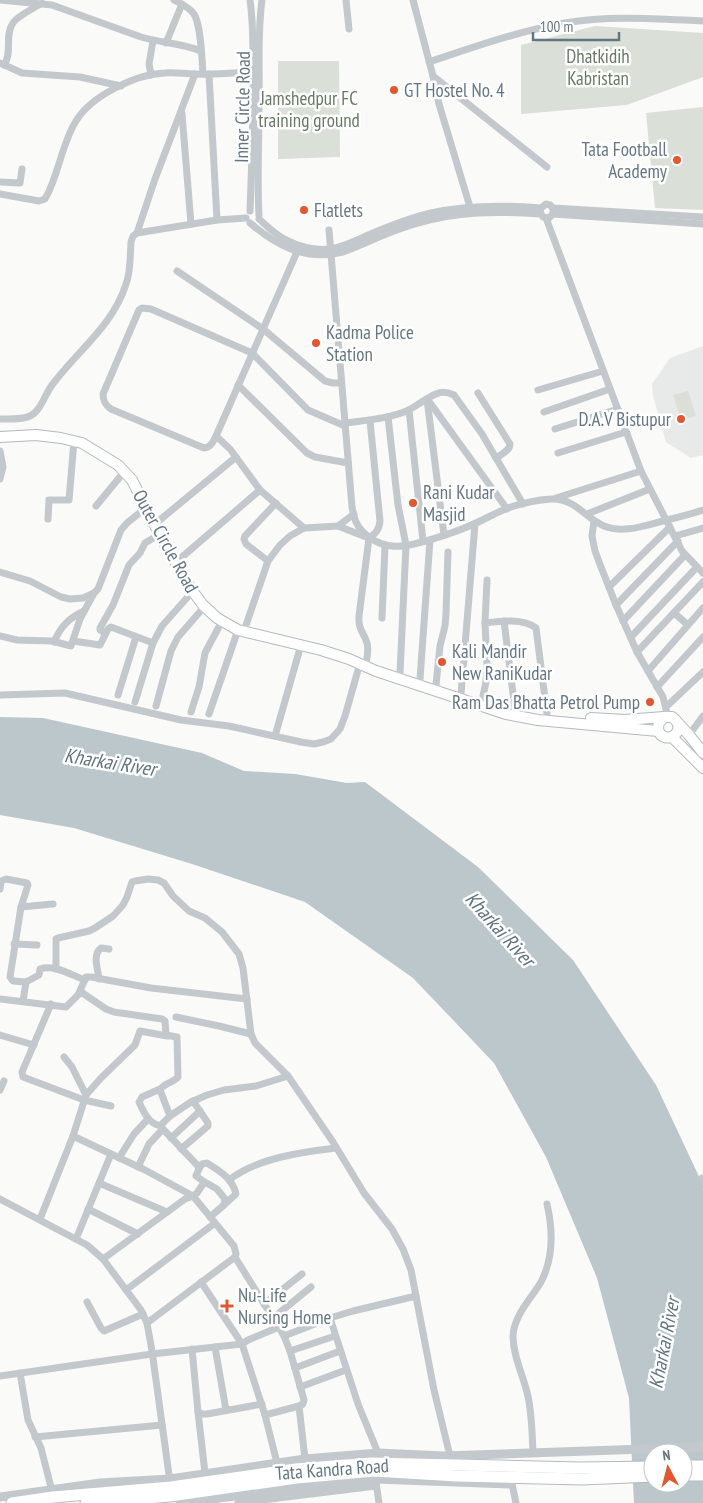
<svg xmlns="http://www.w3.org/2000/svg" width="703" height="1503" font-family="'PT Sans Narrow',sans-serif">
<rect width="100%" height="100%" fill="#fafaf8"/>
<path fill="#e8e9e9" d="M703 346V455L691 458 666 442 653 396 652 384 670 358Z"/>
<g fill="#dadfd7">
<path d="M595 26 703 33V77L627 105 521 114V45Z"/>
<path d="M278 61H339L340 157 278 159Z"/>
<path d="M703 107V210L655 208 646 113Z"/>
<path d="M688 391 696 416 681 420 673 395Z"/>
</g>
<path fill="#bbc7cb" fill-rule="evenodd" d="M0 717 43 718 202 753 244 771 295 774 347 783 365 782 478 867 573 960 656 1085 703 1185V1503H634L629 1398 597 1278 546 1157 494 1063 413 978 305 902 192 864 74 828 0 815ZM653 1453H683V1483H653Z"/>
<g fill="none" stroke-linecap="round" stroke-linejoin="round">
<defs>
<g id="secondary">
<path d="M0 437 36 435 61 438 82 443 118 465 132 480 164 543 191 589 203 605 217 618 238 630 321 650 349 659 376 671 506 714 538 720 658 731"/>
<path d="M591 718 625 720 664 717"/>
<path d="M678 723 689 735 703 753"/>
<path d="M672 737C680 732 681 723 672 717H664L659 723C656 733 662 739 672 737L703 768"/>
</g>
<g id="primary">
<path d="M683 1466H703"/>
<path d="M683 1475H703"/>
<path d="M12 1503 53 1497 171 1487 296 1469 372 1463 580 1468 653 1467"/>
<path d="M86 1503 170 1496 297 1478 374 1471 457 1476 582 1479 653 1476"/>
</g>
</defs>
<use href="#secondary" stroke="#b3babf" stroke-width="12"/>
<use href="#primary" stroke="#b5babe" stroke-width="13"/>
<g stroke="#c3c8cc" stroke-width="7">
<path d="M0 0 52 5 141 37C161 43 182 43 201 51"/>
<path d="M174 0C181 4 189 7 194 14 201 25 202 60 203 74"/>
<path d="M346 0 349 29"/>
<path d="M413 0 433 76 547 167"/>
<path d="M166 43 182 4"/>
<path d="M429 62C474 47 519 31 565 23 610 15 658 19 703 21"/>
<path d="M0 63 22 73 80 77 121 86"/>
<path d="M4 65C13 53 4 35 13 23 17 16 35 8 42 3"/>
<path d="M209 74 217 220"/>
<path d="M151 75 149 64 153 41"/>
<path d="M433 76 439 104 470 207"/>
<path d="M182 114 191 224"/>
<path d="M0 182 20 183 22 169"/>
<path d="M0 194 39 201 45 199C59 175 61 145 76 121 91 96 136 74 165 73 175 72 185 74 195 74 215 75 234 73 253 72"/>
<path d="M250 211C252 169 253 127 253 84 253 56 254 28 250 0"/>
<path d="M540 212 541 208 546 204 550 205 553 208 703 217"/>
<path d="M553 214 703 224"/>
<path d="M259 215C257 179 259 143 259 107 260 72 257 36 262 0"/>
<path d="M546 218 641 471 682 551 703 573"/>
<path d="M259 219C268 227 276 235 286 240 300 247 315 251 330 249 343 247 355 241 366 236 387 227 409 218 431 213 467 205 504 205 541 208"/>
<path d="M250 223C278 247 306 261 343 252 367 243 390 231 415 224 456 211 498 211 541 214L543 217 549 218 553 214V208"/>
<path d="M329 230 352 507C353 512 354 518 356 522 362 535 378 545 392 546 409 549 459 531 476 523 485 519 494 514 503 510 518 504 535 500 551 499 575 498 585 518 604 526 624 534 646 525 667 520 679 517 691 514 703 510"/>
<path d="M137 233 155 179 195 74"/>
<path d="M297 252 216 436 230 449 260 490 304 528"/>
<path d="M177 271 263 329 325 381 333 383H341"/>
<path d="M238 385 307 453 315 457 348 463"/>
<path d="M538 390 603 371"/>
<path d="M478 393 510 444C510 451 501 454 496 458"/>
<path d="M427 399 444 535"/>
<path d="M428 400 507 509"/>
<path d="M409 410 423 541"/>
<path d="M544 412 610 389"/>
<path d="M388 417 398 505 406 545 400 673"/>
<path d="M0 419C9 419 22 420 30 416 41 411 45 394 52 385 77 351 113 326 126 284 131 271 130 256 131 242L133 236 137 233 217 220 246 218"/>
<path d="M345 423C367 420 388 419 409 410 418 405 426 398 436 394 442 391 448 392 454 395L482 434 523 504"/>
<path d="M555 429 618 409"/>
<path d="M216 436C213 442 211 447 204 448L111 409C105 405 103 401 103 394L139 310 142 308 151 309 252 353 308 410 345 426"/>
<path d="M0 451 3 467 0 479"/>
<path d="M558 453 626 432"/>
<path d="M556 498 641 471"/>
<path d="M96 506 124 472"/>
<path d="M587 514 650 489"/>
<path d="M48 519 49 500H69L74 441"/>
<path d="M594 521 592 536 595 551 601 567 616 605 637 652 663 697 668 717"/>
<path d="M155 524 236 457"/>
<path d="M338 526 366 537"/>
<path d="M675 536 703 528"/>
<path d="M268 561 246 544 244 539 245 536 276 503"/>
<path d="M175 563 260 490"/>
<path d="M0 572 30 581 61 597 70 599 83 598 94 593 98 589 121 530 127 523 147 507"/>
<path d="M609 587 670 527"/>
<path d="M616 605 678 541"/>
<path d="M674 613 688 625"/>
<path d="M382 618 385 545"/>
<path d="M504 621 515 710"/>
<path d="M623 621 685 555"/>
<path d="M485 623C500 621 524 618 536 628L547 714"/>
<path d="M244 631 268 561 280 545 290 536 304 528 338 526 354 514"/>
<path d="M106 633 100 630V628L113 605 129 565 140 553 145 543 160 534"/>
<path d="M0 636 17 640 52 641 71 646 80 619 94 593"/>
<path d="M631 637 696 568"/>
<path d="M73 641 100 645 108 629 111 627 153 643"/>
<path d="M54 642C61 626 69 618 84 611"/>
<path d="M637 652 703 582"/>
<path d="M366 664C367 658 369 650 367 643 364 632 358 631 359 616L369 538C376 533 379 530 380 521L370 421"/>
<path d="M648 671 703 608"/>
<path d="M420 679 430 540"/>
<path d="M436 685 440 646 445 626 446 614 448 552"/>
<path d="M657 687 703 637"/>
<path d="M461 694 475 524"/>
<path d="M0 695 65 693 181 720 229 726 301 742 314 744 323 742 331 739 340 729 345 716 360 663"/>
<path d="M118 695 136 637"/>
<path d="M482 701 486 682 487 665 485 623 487 580"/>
<path d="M135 702 153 643 162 626 193 591"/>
<path d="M156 706 171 651 178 637 205 606"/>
<path d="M666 707 703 672"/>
<path d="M191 712 199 687 205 653 222 621"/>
<path d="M209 714 238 630"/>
<path d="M689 735 703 716"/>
<path d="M275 736 301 645"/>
<path d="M0 889 1 881 6 879 27 883 28 885 21 907 10 977 13 981 26 982"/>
<path d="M21 907 53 904"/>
<path d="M14 944 37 945"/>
<path d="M56 969V939L58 938 89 931 95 928 113 916 123 905 127 897 132 882 135 881 148 879 158 880 164 883 173 896 189 911 205 918 222 932 239 954 243 968 251 1034 255 1043 288 1076 333 1142 364 1193 392 1229 403 1249 411 1270 434 1390 450 1456"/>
<path d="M99 979C98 969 92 955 101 948L109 949"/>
<path d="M79 993 86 977H91L151 988 247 999"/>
<path d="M0 999 66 1007 81 992 106 1009 114 1012 162 1019 165 1021 166 1035 177 1037 178 1077C173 1083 164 1083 160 1090L170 1116 162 1124V1128L198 1166 199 1169 196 1176 203 1181V1184L197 1193 193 1196 234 1246 236 1254 235 1257 147 1323"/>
<path d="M23 1001 26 982 39 975 40 969C54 964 71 975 85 980"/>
<path d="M51 1004 22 1072 23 1077 84 1100 111 1106"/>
<path d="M176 1017 219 1026 251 1034"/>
<path d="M0 1035 34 1045"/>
<path d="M64 1057 72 1067 86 1095"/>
<path d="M160 1089 142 1097 139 1102C144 1113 149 1124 161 1126"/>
<path d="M0 1090 4 1081"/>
<path d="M170 1116 191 1102 207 1095 224 1090 256 1086 288 1076"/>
<path d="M73 1136 145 1170 193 1196 185 1199 103 1259"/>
<path d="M171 1138 200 1111"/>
<path d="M181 1149 208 1126V1123L193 1101"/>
<path d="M119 1158 134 1134 148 1119"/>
<path d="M138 1167 149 1144 162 1130"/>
<path d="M199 1169 202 1164 207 1163C220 1171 233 1179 236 1194L224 1205"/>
<path d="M702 1178 703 1181"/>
<path d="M229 1180C257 1158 302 1152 336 1148"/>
<path d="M203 1181 217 1189 225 1199 224 1205 210 1217"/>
<path d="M99 1183 167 1212"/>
<path d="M0 1199 87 1245 103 1259 141 1310 147 1323 152 1351 170 1482"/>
<path d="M88 1209 138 1234"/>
<path d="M40 1219 73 1136 86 1095 101 1078 135 1045 140 1031 167 1036"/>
<path d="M76 1239 111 1154"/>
<path d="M235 1257 284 1336 290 1351 304 1400 303 1404 299 1406 265 1415"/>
<path d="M201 1282 242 1344 265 1415 277 1463"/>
<path d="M126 1290 215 1223"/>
<path d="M87 1302 101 1328 104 1331 143 1314"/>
<path d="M264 1304 302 1274"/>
<path d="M273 1318 311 1287"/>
<path d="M330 1318 358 1404 378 1453"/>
<path d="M284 1336 330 1318 353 1311 416 1296"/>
<path d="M215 1347 226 1410"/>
<path d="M192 1349 198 1412 202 1414H207L262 1404"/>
<path d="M290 1351 335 1336"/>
<path d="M295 1368 340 1351"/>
<path d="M20 1373 28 1420 41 1448 55 1503"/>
<path d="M0 1376 152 1354 242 1344 248 1340 279 1327"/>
<path d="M300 1387 346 1370"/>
<path d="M299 1406 305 1459"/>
<path d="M198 1412 205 1473"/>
<path d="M35 1437 162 1425"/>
<path d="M533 1453C532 1432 532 1411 527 1392 522 1373 513 1355 513 1336 514 1315 531 1299 541 1282 554 1257 553 1230 547 1204"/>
<path d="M511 1479 516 1503"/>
<path d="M376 1482 379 1503"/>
<path d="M238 1503 376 1486"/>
</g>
<g stroke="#c3c8cc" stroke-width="9">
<path d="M0 1497 100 1483 170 1479 305 1459 378 1453 444 1456 703 1447"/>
<path d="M180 1503 299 1488 375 1479 511 1484"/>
</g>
<use href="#secondary" stroke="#fff" stroke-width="10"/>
<use href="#primary" stroke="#fff" stroke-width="11"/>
</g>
<g fill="#e4572e" stroke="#fff" stroke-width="2">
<circle cx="394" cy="90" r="5"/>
<circle cx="677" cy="160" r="5"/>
<circle cx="304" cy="210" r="5"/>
<circle cx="316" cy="343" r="5"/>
<circle cx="681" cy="419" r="5"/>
<circle cx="413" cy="503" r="5"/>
<circle cx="442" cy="662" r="5"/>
<circle cx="650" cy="702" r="5"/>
<path d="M224.5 1298.5h5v5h5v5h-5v5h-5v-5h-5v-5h5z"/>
</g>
<g text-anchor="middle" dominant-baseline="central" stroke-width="5" stroke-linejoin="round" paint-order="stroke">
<g font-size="19" fill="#687a64" stroke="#fff">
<text x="598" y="56">Dhatkidih<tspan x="598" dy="22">Kabristan</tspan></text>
<text x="309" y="98">Jamshedpur FC<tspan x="309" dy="22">training ground</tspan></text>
</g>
<g font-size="19" fill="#657683" stroke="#fff" text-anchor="start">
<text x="404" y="90">GT Hostel No. 4</text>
<text x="667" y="149" text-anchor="end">Tata Football<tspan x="667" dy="22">Academy</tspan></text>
<text x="314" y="210">Flatlets</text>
<text x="326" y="332">Kadma Police<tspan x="326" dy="22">Station</tspan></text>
<text x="671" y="419" text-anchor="end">D.A.V Bistupur</text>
<text x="423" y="492">Rani Kudar<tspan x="423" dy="22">Masjid</tspan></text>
<text x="452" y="651">Kali Mandir<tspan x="452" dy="22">New RaniKudar</tspan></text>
<text x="640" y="702" text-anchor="end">Ram Das Bhatta Petrol Pump</text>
<text x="238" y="1295">Nu-Life<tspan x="238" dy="22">Nursing Home</tspan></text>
</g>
<g font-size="19" fill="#657683" stroke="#fff">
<text transform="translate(242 107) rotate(-89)">Inner Circle Road</text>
<text transform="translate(166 541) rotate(61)">Outer Circle Road</text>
<text transform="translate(332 1469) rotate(-4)">Tata Kandra Road</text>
</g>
<g font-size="20" font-style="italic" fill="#60757c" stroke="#fff">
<text transform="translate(110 762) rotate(9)">Kharkai River</text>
<text transform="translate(500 929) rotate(48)">Kharkai River</text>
<text transform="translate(664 1343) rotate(-79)">Kharkai River</text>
</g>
</g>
<g transform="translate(668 1468) rotate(353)"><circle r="24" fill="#ffffff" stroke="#c1c8cd"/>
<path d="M0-4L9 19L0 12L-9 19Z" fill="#e4572e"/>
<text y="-8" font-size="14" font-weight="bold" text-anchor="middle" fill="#657683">N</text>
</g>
<path d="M533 32v8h86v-8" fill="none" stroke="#657683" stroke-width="2.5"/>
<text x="540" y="32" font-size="15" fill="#657683" stroke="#ffffff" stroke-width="4" paint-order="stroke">100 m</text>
</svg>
